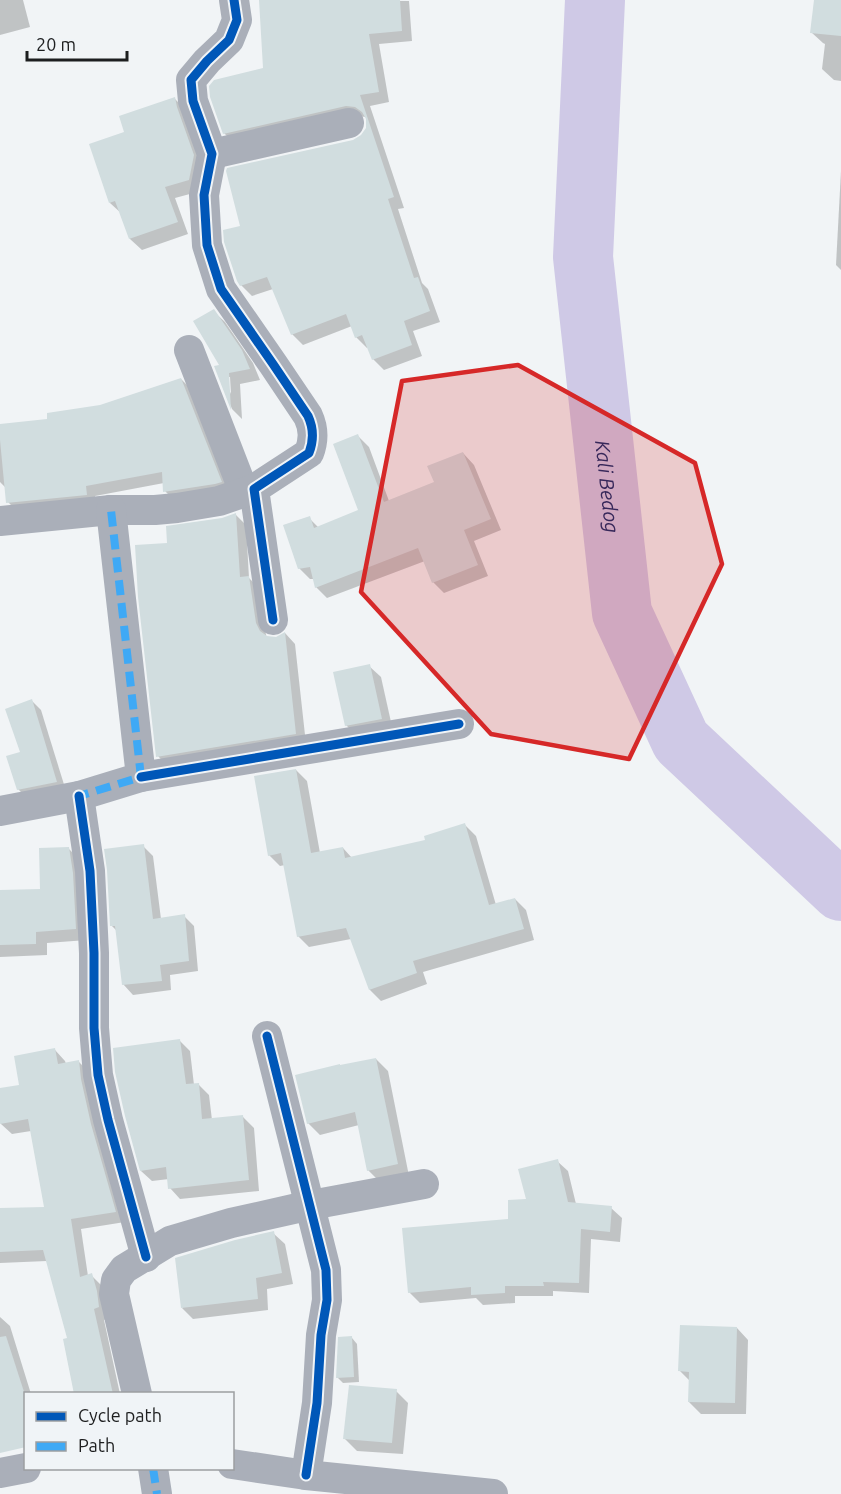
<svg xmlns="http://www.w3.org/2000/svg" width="841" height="1494" font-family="Ubuntu,sans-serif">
<rect width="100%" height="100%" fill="#f1f4f6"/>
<g fill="#0003" fill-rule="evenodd">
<path d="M0 0H23L30 27 0 35Z"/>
<path d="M261 0 409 1 412 41 379 44 389 102 370 106 404 208 398 209 422 283 428 289 440 322 413 331 422 356 384 370 373 359 368 347 367 348 356 337 352 326 303 345 292 334 273 289 252 296 241 285 242 227 362 136 367 128 366 117 357 116 235 144 224 133 264 69Z"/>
<path d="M815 0H841V81L834 80 822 69 825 44 823 43 811 32Z"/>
<path d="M175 99 187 111 205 168 201 191 175 198 188 234 142 250 130 239 121 213 110 203 126 133Z"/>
<path d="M841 171V270L836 265Z"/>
<path d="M213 311 225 322 253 363 260 380 240 384 242 419 232 409 216 367 221 365ZM227 377H230L231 394 228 387Z"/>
<path d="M181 379 191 389 230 492 175 501 165 491 164 483 95 496 96 504 18 512 8 502 6 488 0 482V426L49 420 101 407Z"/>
<path d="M358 436 369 447 389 501 436 483 463 453 474 465 501 530 474 541 488 576 444 593 433 582 425 561 327 598 316 587 314 579H310L299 568 309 518 319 528 360 511Z"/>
<path d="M236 515 246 525 249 578 259 588 266 635 267 638H276L285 633 295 644 306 744 168 767 158 756 169 545 222 519Z"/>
<path d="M369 666 381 677 393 731 358 737 346 725Z"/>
<path d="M32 701 41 710 66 791 28 799 18 789 22 753Z"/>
<path d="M296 770 307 781 320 853 343 848 352 858 427 841 465 825 476 836 496 905 515 899 526 910 534 940 423 972 427 984 381 1001 370 990 351 939 309 947 298 936 285 865 280 866 269 855Z"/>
<path d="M143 846 153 856 161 919 184 916 194 926 198 971 170 975 171 990 133 995 123 984 117 931 111 925Z"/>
<path d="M68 848 80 860 87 940 47 943V955L0 957V892L42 890Z"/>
<path d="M179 1040 190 1051 194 1085H199L209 1095 212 1120 243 1117 254 1128 259 1191 180 1199 170 1188 169 1179 152 1181 141 1171Z"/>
<path d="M55 1050 65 1061 66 1064 79 1062 90 1073 125 1222 81 1229 88 1276 91 1275 102 1286 109 1318 104 1320 120 1394H75L69 1339 47 1261 0 1263V1210L45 1208 31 1131 12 1134 1 1124 0 1090 21 1086Z"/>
<path d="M376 1059 388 1071 409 1176 380 1182 368 1170 359 1125 320 1135 308 1123Z"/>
<path d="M557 1161 568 1171 576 1204 611 1208 622 1218 620 1242 591 1239 589 1293 553 1291V1296H515V1303L483 1305 476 1298 420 1303 409 1292 510 1221 528 1201Z"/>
<path d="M273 1233 285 1244 293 1284 267 1289 268 1310 193 1319 182 1308Z"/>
<path d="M0 1317 10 1326 31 1394H26V1442L0 1448Z"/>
<path d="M737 1328 748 1340 746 1414H701L689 1402 690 1381 680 1371Z"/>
<path d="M352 1338 357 1344 359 1382 343 1383 337 1377Z"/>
<path d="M396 1391 408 1403 403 1454 357 1451 345 1439Z"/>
</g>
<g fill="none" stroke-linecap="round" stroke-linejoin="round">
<path stroke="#cfc9e6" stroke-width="60" id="s1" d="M595 0 583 257 622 613 681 741 841 891"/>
</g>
<g fill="#d1dddf">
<path d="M259 0H400L402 31 369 34 379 92 360 95 394 197 388 199 414 278 418 277 430 311 404 321 412 345 372 360 362 335 355 338 346 314 291 335 267 277 240 286 237 281 224 242 223 230 240 226 226 171 227 168 353 140 361 135 366 128V119L362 112 355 107 346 106 223 134 210 97 209 86 214 80 263 68Z"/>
<path d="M814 0H841V36L810 33Z"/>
<path d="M175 97 177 107 194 155 189 180 165 187 178 222 129 239 115 201 109 203 89 144 124 132 119 116Z"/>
<path d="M214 309 242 350 250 369 229 373 231 410 214 366 219 365 193 321Z"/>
<path d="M181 378 222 482 215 484 163 492 162 472 86 486 87 495 6 503 0 440V424L47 419V413L100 405Z"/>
<path d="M358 434 384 502 434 482 427 466 463 452 491 519 464 530 478 565 432 583 418 548 315 588 310 567 298 569 283 525 310 516 314 528 358 510 333 444Z"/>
<path d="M236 513 240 577 249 576 256 623 260 631 267 636 276 637 285 632 296 734 156 757 138 597 135 545 167 543 166 526 222 518Z"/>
<path d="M370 664 382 719 345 726 333 672Z"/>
<path d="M32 699 57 782 17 790 6 756 20 752 5 709Z"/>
<path d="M296 769 311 853 343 847 345 858 425 840 424 836 465 823 489 905 515 898 524 929 413 961 417 973 369 990 346 928 297 937 281 853 268 856 254 776Z"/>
<path d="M144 844 153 919 185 914 189 961 160 965 162 981 122 985 115 926H110L107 870 104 849Z"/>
<path d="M69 847 73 873 76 929 36 932V944L0 945V890L40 889 39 848Z"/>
<path d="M180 1039 186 1084 199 1083 202 1119 243 1115 249 1180 168 1189 166 1167 140 1171 125 1116 115 1072 113 1048Z"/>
<path d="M55 1048 58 1064 79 1060 81 1079 91 1124 116 1212 71 1219 80 1277 92 1273 97 1291 99 1307 94 1309 113 1394H74L63 1339 67 1338 43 1250 0 1252V1208L44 1207 28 1119 0 1124V1088L19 1085 14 1056Z"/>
<path d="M376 1058 398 1164 367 1171 355 1112 307 1124 295 1075 340 1064V1065Z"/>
<path d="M558 1159 568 1202 612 1206 610 1232 581 1229 579 1283 543 1282 544 1286H505V1293L471 1295V1287L408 1293 402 1228 508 1219V1200L526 1199 518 1169Z"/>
<path d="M274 1231 282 1273 256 1278 258 1299 181 1308 175 1258 235 1240Z"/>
<path d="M680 1325 737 1327 735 1403 688 1402 689 1372 678 1371Z"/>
<path d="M6 1336 26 1398V1447L0 1453V1337Z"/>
<path d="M352 1336 354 1377 336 1378 338 1337Z"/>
<path d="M349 1385 397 1389 392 1443 343 1439Z"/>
</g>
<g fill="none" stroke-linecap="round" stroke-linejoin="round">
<g stroke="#aaafb9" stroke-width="30">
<path d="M234 0 237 20 229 40 207 61 191 80 193 101 212 154 204 195 207 245 221 289 273 364 308 416C314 429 314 440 309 453L254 489 273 620"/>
<path d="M212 154 349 123"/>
<path d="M189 350 244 492"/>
<path d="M0 521 111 510H155L177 508 219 501 254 489"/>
<path d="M141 777 459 724"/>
<path d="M79 796 90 871 94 953V1028L98 1075 108 1120 146 1257"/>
<path d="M0 811 79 796 141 777 111 510"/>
<path d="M267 1036 326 1270 327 1300 321 1335 317 1403 306 1475"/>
<path d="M137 1394 114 1294 116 1280 124 1269 170 1241 231 1223 311 1205 424 1184"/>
<path d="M232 1464 306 1475 493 1494"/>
<path d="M153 1468 157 1494"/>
<path d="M0 1473 26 1468"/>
</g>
<g stroke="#3fa9f5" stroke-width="8" stroke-dasharray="15 8" stroke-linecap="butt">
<path d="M80 801 79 796 141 777 111 510"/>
<path d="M153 1468 157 1494"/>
</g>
<defs>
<g id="cycleway">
<path d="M234 0 237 20 229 40 207 61 191 80 193 101 212 154 204 195 207 245 221 289 273 364 308 416C314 429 314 440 309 453L254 489 273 620"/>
<path d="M141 777 459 724"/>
<path d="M79 796 90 871 94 953V1028L98 1075 108 1120 146 1257"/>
<path d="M267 1036 326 1270 327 1300 321 1335 317 1403 306 1475"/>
</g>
</defs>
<use href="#cycleway" stroke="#f0f4f7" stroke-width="13"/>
<use href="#cycleway" stroke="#0057b8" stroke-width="9"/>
</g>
<path fill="#d62828" fill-opacity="0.2" stroke="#d62828" stroke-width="4.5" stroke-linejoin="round" d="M518 365 695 463 722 564 629 759 491 734 361 592 402 381Z"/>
<g text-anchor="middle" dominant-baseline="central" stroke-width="4.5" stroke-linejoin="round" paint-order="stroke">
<g font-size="20" font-style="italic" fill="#37285a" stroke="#f0f4f7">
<text stroke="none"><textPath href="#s1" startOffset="488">Kali Bedog</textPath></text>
</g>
</g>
<rect x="24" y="1392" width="210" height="78" fill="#f0f4f7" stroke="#9c9ea1" stroke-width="1.5"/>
<rect x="36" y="1412" width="30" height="9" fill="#0057b8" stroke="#9c9ea1" stroke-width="1.5"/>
<text x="78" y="1422" font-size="18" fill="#1d1e1f">Cycle path</text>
<rect x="36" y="1442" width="30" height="9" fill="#3fa9f5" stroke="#9c9ea1" stroke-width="1.5"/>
<text x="78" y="1452" font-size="18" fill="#1d1e1f">Path</text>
<path d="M27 51v9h100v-9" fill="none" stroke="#1d1e1f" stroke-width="3"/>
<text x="36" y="51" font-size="18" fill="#1d1e1f" stroke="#f0f4f7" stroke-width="4.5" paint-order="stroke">20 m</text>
</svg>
